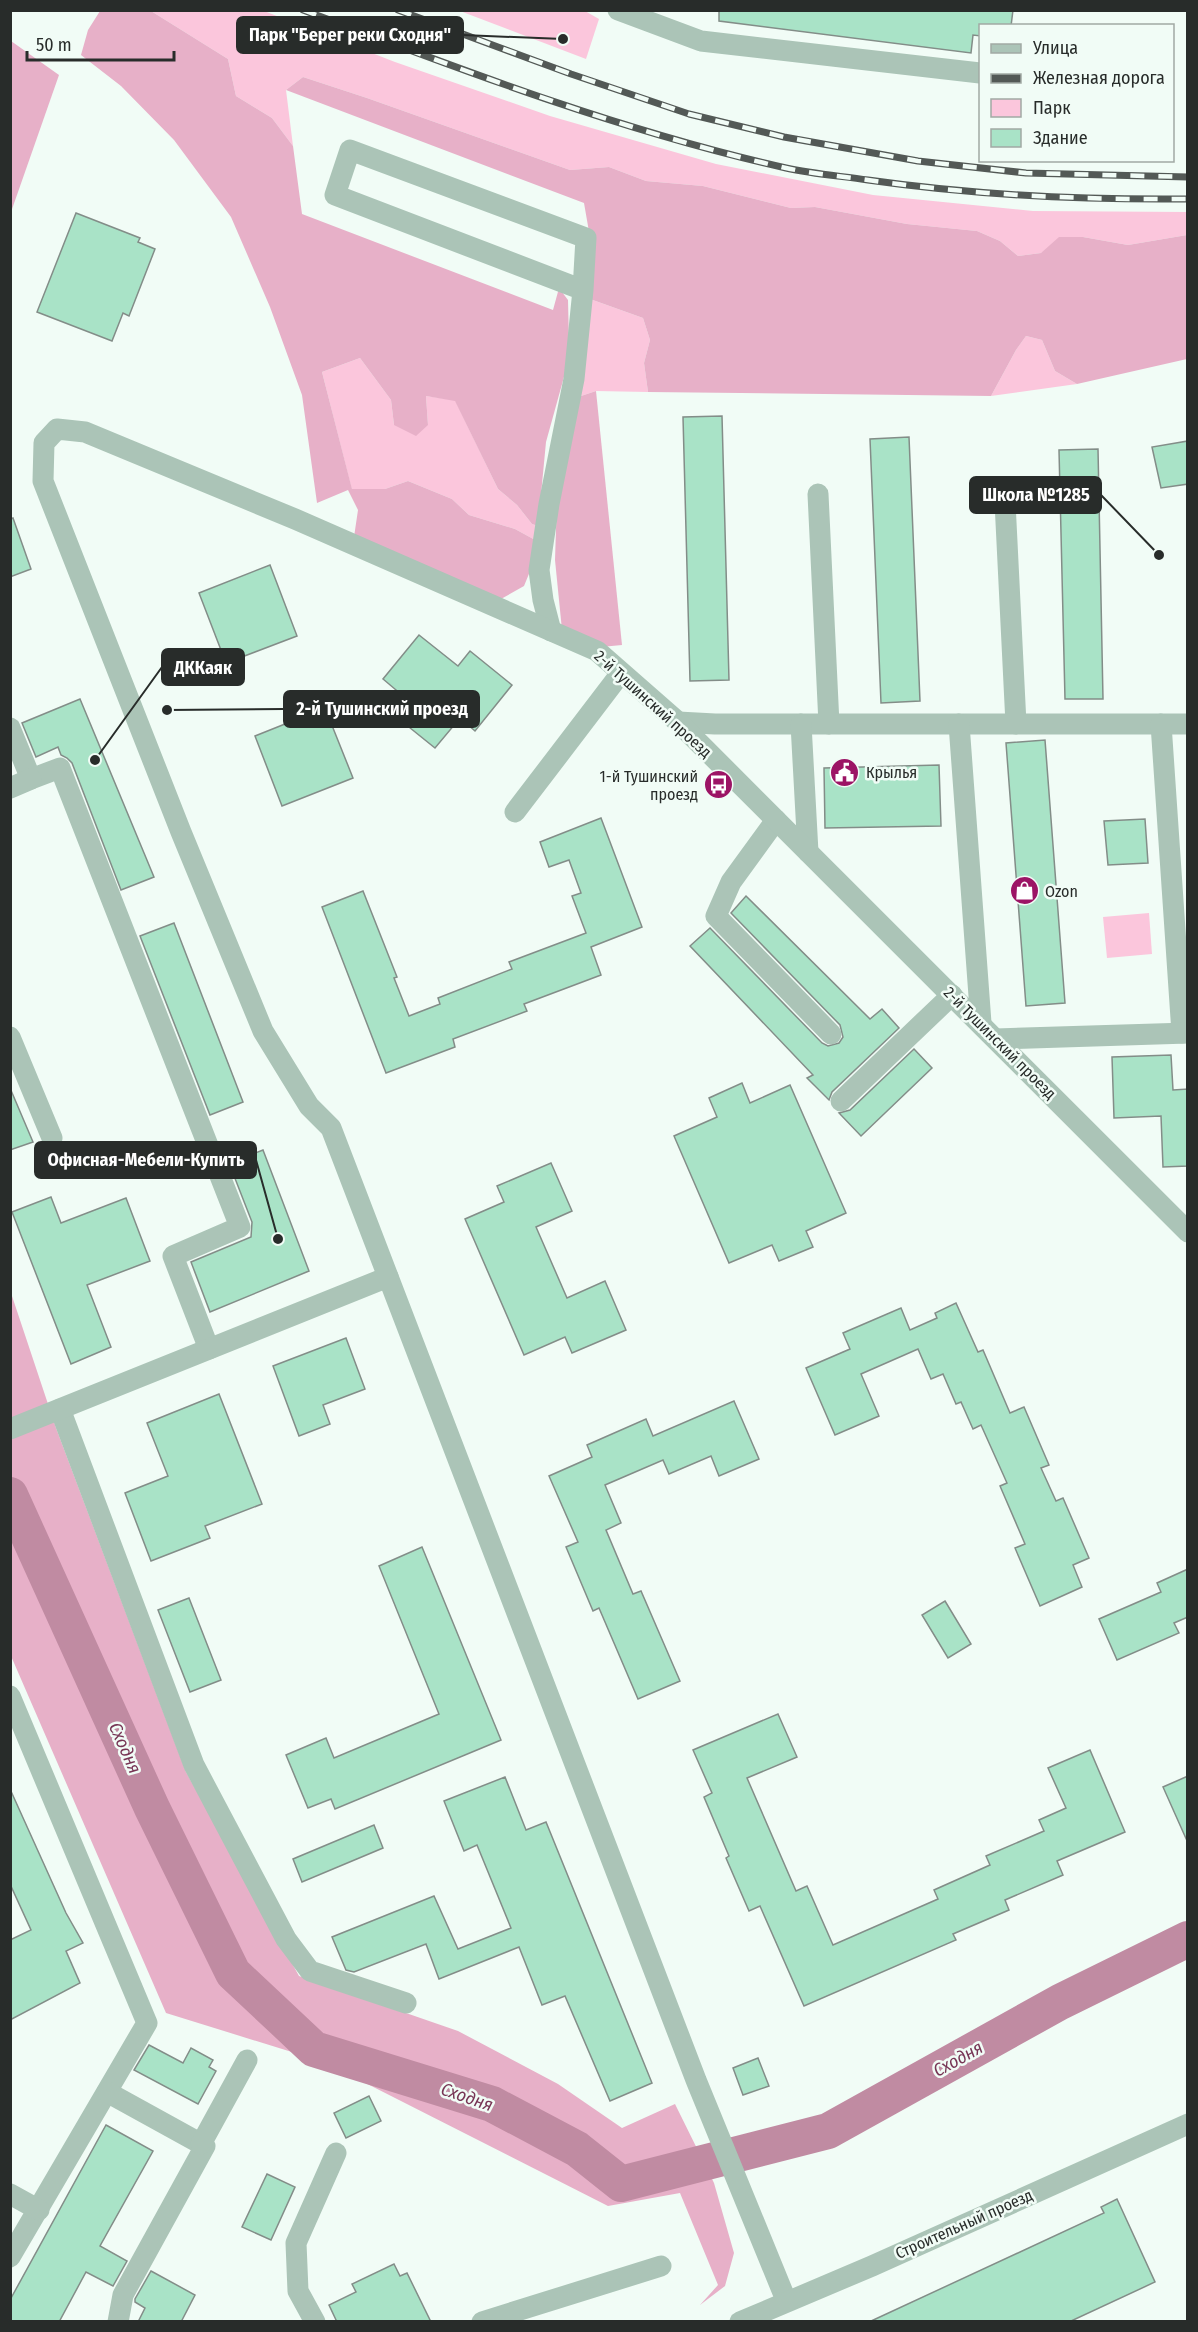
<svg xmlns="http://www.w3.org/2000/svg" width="1198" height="2332" font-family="'Fira Sans Condensed',sans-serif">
<rect width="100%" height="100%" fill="#f1fcf6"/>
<g fill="#fbc6dc">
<path d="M151 11H264L395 62 550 116 716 164 873 195 1033 211 1187 212V235L1128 245 1083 237 1041 253 1018 256 1000 241 977 231 907 224 815 207 791 208 703 186 646 181 609 167 570 170 367 98 303 77 286 90 293 146 272 118 236 96 228 59Z"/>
<path d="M460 11H585L599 19 586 59Z"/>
<path d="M590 299 643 318 650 340 644 363 648 392 596 391 578 397Z"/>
<path d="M1026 336 1042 340 1055 371 1077 384 991 396 1016 350Z"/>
<path d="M360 358 391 400 394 425H428L426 396 455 400 498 489 517 505 532 524 538 526 537 541 515 529 469 515 452 499 408 481 385 489 352 490 322 372Z"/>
<path d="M1149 913 1152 954 1107 958 1103 917Z"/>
</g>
<g fill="#e7b0c8">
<path d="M100 11H151L228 59 236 96 272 118 293 146 302 214 553 310 559 288 568 300 569 342 567 366 546 442 538 526 532 524 517 505 498 489 455 401 426 396 428 425 416 436 394 425 391 400 360 358 322 372 352 489H385L408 481 452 499 469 515 515 529 537 541 533 564 524 586 501 599 354 537 358 510 348 490 317 503 302 395 270 307 231 217 174 140 121 86 81 55 88 30Z"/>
<path d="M11 41 59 75 11 212Z"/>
<path d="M303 77 367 98 570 170 609 167 646 181 703 186 791 208 815 207 907 224 977 231 1000 241 1018 256 1041 253 1059 237H1083L1128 245 1187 235V359L1077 384 1055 371 1042 340 1026 336 1016 350 991 396 648 392 644 363 650 340 643 318 590 299 592 249 584 203 286 90Z"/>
<path d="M596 391 622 645 601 647 562 630 555 560 557 499 578 397Z"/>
<path d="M10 1290 56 1428 186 1772 299 1976 458 2031 558 2084 622 2128 675 2104 714 2183 734 2253 725 2286 700 2305 718 2285 680 2193 608 2206 324 2062 166 2013 11 1656Z"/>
</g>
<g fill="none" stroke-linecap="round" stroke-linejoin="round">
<path stroke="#c08ba2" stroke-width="36" d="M10 1495 152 1808 233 1973 314 2049 492 2104 577 2149 621 2184 828 2131 1060 2002 1188 1939"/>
</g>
<g fill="#a9e3c7" stroke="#838d88" stroke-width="1.5">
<path d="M719 10H1013L1011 26H981V36L973 35 971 53 719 21Z"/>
<path d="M76 213 140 238 138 242 155 249 129 316 123 313 112 341 37 312Z"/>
<path d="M722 416 729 680 690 681 683 417Z"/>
<path d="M909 437 920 701 881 703 870 439Z"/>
<path d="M1188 441V484L1161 488 1152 447Z"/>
<path d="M1098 449 1103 699H1065L1059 450Z"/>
<path d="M13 518 31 569 10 577V519Z"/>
<path d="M270 565 297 636 226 663 199 593Z"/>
<path d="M419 635 458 666 470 651 512 685 475 731 460 718 435 748 389 711 402 695 383 679Z"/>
<path d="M80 699 154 877 121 890 72 763 67 758 61 755 58 747 36 757 22 723Z"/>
<path d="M325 708 353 778 282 806 255 736Z"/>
<path d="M1045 740 1065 1003 1026 1006 1006 743Z"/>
<path d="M939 765 941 826 825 828 824 768Z"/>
<path d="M601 818 642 927 591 947 601 975 524 1004 527 1011 453 1039 455 1047 386 1073 322 907 363 891 397 977 394 978 409 1016 440 1004 438 998 512 969 509 962 586 933 572 896 581 893 569 860 549 867 540 842Z"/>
<path d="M1145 819 1148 863 1108 865 1104 821Z"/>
<path d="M746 896 870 1019 882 1009 899 1028 832 1092 829 1100 807 1078 813 1075 690 946 710 928 822 1043 828 1046 839 1043 843 1037 840 1025 731 913Z"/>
<path d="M174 923 243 1102 210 1115 140 936Z"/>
<path d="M914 1049 932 1068 861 1136 839 1113 850 1110Z"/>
<path d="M1171 1055 1173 1090 1188 1089V1166L1163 1167 1161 1116 1114 1118 1112 1057Z"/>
<path d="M742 1083 750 1103 790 1085 846 1213 806 1231 813 1247 779 1261 772 1245 729 1263 674 1136 717 1117 709 1098Z"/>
<path d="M10 1088 33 1142 10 1150Z"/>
<path d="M263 1150 309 1271 210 1312 191 1262 251 1237 252 1222 229 1163Z"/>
<path d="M551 1163 572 1211 536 1227 567 1298 605 1281 626 1330 572 1353 565 1337 524 1355 465 1219 504 1202 497 1186Z"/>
<path d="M51 1197 61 1223 126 1198 150 1261 87 1285 111 1347 71 1364 12 1212Z"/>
<path d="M956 1303 978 1352 983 1350 1010 1413 1024 1407 1049 1465 1041 1468 1056 1501 1063 1498 1089 1558 1073 1565 1082 1587 1040 1606 1015 1548 1025 1544 1000 1486 1007 1483 981 1425 973 1429 961 1402 956 1404 943 1374 931 1379 918 1349 861 1374 879 1416 835 1435 806 1368 850 1349 843 1333 901 1308 910 1330 937 1318 935 1313Z"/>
<path d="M346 1338 365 1389 323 1405 330 1424 299 1436 273 1366Z"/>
<path d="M219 1394 262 1504 205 1526 210 1538 151 1561 125 1493 168 1476 147 1423Z"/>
<path d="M734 1401 759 1459 719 1476 711 1456 669 1474 663 1460 605 1485 621 1523 606 1530 633 1594 641 1591 680 1681 638 1699 599 1608 593 1611 566 1547 578 1542 549 1476 592 1457 587 1445 646 1419 653 1436Z"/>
<path d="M422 1547 501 1740 335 1809 331 1799 308 1808 286 1755 326 1738 334 1758 439 1714 379 1566Z"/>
<path d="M1188 1569V1617L1174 1623 1179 1633 1117 1660 1099 1619 1161 1592 1157 1583Z"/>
<path d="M189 1598 221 1680 190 1692 158 1610Z"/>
<path d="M945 1601 971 1644 948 1658 922 1615Z"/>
<path d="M778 1714 797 1757 747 1778 796 1891 807 1886 833 1945 938 1899 934 1890 990 1865 986 1856 1044 1831 1039 1820 1066 1808 1048 1768 1090 1750 1125 1832 1057 1861 1063 1875 1005 1900 1009 1910 953 1934 956 1940 804 2006 760 1906 749 1911 726 1858 729 1856 704 1797 712 1793 693 1750Z"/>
<path d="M1188 1776V1843L1163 1787Z"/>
<path d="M505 1777 526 1830 546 1822 652 2083 610 2101 565 1996 542 2005 519 1947 439 1979 426 1944 354 1972 346 1970 332 1937 434 1896 458 1949 511 1928 477 1845 464 1851 444 1801Z"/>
<path d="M10 1789 66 1913 83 1943 66 1951 80 1983 10 2020V1940L31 1930 10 1884Z"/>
<path d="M374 1825 383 1848 302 1882 293 1859Z"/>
<path d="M149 2045 183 2063 191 2048 213 2060 209 2067 216 2071 198 2104 134 2070Z"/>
<path d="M758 2058 769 2086 743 2095 733 2068Z"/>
<path d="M369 2096 381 2121 346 2138 334 2113Z"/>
<path d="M106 2125 153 2151 100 2246 127 2261 113 2286 86 2272 59 2322H10V2300Z"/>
<path d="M267 2174 295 2187 271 2240 242 2227Z"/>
<path d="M1117 2199 1155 2282 1069 2322H869L1104 2213 1101 2207Z"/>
<path d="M394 2264 400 2276 407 2273 431 2322H337L329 2305 356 2292 352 2284Z"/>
<path d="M151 2271 195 2295 181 2322H138L145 2308 135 2302V2299Z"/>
</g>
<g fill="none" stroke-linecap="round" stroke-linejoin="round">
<g stroke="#abc4b7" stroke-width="21">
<path d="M618 10 701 41 980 73"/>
<path d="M818 494 829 724"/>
<path d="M1005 502 1016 724"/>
<path d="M551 631 543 600 539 570 549 504 574 379 583 290 586 238 350 150 335 195 583 290"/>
<path d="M678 722 715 724H1188"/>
<path d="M801 724 808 852"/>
<path d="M959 724 981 1023"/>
<path d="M1161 724 1182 1033"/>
<path d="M10 728 31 779 60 768 240 1227 173 1256 209 1349"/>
<path d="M10 788 31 779"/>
<path d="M515 812 621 673"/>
<path d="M776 820 731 882 716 916 831 1034"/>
<path d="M10 1037 52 1138"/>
<path d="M996 1039 1188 1033"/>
<path d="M841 1101 952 995"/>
<path d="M60 1409 194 1765 286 1939 310 1971 406 2003"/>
<path d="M10 1429 388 1277"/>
<path d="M10 1696 147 2023 10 2257"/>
<path d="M107 2092 205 2146 123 2295 118 2322"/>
<path d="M201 2144 247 2060"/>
<path d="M10 2194 39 2210"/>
<path d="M786 2300 696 2080 331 1128 309 1106 263 1031 181 832 43 481 44 443 57 429 85 432 295 519 597 651 678 722 1188 1232"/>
<path d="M315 2322 298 2291 296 2243 336 2153"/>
<path d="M482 2322 661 2266"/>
<path d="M740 2322 872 2266 1188 2124"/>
</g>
<defs>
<g id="rail">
<path d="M303 10C462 70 621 131 786 168 813 174 841 176 868 180 974 195 1081 200 1188 199"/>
<path d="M398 10 571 74 689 114 784 137 918 161 1026 173 1188 177"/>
</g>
</defs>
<use href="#rail" stroke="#535956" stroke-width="7"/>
<use href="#rail" stroke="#f1fcf6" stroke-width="4.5" stroke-dasharray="14" stroke-linecap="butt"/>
</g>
<defs>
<symbol id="civic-disc" viewBox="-11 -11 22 22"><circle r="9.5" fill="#9c1465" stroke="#f1fcf6"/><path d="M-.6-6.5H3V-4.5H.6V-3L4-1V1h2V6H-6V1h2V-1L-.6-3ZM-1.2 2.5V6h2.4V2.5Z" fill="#fff"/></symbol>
<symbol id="bus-disc" viewBox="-11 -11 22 22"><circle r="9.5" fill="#9c1465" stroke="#f1fcf6"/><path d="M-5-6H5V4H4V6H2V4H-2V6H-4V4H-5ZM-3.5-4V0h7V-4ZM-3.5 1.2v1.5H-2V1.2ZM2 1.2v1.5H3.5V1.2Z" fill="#fff"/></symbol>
<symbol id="shop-disc" viewBox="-11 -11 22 22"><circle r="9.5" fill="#9c1465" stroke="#f1fcf6"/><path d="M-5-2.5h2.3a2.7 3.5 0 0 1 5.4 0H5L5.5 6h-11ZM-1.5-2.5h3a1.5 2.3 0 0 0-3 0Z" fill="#fff"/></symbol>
</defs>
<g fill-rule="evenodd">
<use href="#civic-disc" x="828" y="756" width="33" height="33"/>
<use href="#bus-disc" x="702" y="768" width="33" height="33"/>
<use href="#shop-disc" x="1008" y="874" width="33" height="33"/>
</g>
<g text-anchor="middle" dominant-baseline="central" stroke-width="5" stroke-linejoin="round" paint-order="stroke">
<g font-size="16" fill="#282c2a" stroke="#f1fcf6">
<text transform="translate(653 704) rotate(42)">2-й Тушинский проезд</text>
<text transform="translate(1000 1043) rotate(45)">2-й Тушинский проезд</text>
<text transform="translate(964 2224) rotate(-24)">Строительный проезд</text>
</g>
<g font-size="16" fill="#282c2a" stroke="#f1fcf6" text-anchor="start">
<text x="866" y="772">Крылья</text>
<text x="698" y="776" text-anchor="end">1-й Тушинский<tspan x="698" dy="18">проезд</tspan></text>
<text x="1045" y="891">Ozon</text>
</g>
<g font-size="18" font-style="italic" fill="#773555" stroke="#f1fcf6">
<text transform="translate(125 1748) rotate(66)">Сходня</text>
<text transform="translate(958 2059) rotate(-29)">Сходня</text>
<text transform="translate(467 2097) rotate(19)">Сходня</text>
</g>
</g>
<path fill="none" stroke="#282c2a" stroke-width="2" d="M563 39L463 35M1159 555L1101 495M95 760L162 667M167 710L284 709M278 1239L256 1160"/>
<g fill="#282c2a" stroke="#f1fcf6" stroke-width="2">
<circle cx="563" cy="39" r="6"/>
<circle cx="1159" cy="555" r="6"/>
<circle cx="95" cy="760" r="6"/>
<circle cx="167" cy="710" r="6"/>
<circle cx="278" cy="1239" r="6"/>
</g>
<g fill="#282c2a" stroke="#282c2a" stroke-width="2">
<rect x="237" y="17" width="226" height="36" rx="6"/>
<rect x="970" y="477" width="131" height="36" rx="6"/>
<rect x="162" y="649" width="82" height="36" rx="6"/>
<rect x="284" y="691" width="195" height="36" rx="6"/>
<rect x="35" y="1142" width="221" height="36" rx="6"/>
</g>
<g font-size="18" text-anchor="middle" font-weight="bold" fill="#fff">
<text x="350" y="41">Парк "Берег реки Сходня"</text>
<text x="1036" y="501">Школа №1285</text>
<text x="203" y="674">ДККаяк</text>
<text x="382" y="715">2-й Тушинский проезд</text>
<text x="146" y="1166">Офисная-Мебели-Купить</text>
</g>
<rect width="1198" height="2332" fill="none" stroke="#282c2a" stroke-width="24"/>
<rect x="979" y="24" width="195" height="138" fill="#f1fcf6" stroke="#a1a9a4" stroke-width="1.5"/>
<rect x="991" y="44" width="30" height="9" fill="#abc4b7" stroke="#a1a9a4" stroke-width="1.5"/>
<text x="1033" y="54" font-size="18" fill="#282c2a">Улица</text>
<rect x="991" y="74" width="30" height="9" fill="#535956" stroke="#a1a9a4" stroke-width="1.5"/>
<text x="1033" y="84" font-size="18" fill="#282c2a">Железная дорога</text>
<rect x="991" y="99" width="30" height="18" fill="#fbc6dc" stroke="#a1a9a4" stroke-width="1.5"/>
<text x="1033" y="114" font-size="18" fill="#282c2a">Парк</text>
<rect x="991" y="129" width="30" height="18" fill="#a9e3c7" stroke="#a1a9a4" stroke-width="1.5"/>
<text x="1033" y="144" font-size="18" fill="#282c2a">Здание</text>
<path d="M27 51v9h147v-9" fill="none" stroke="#282c2a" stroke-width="3"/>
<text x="36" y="51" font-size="18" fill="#282c2a" stroke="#f1fcf6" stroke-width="4.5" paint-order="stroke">50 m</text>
</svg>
